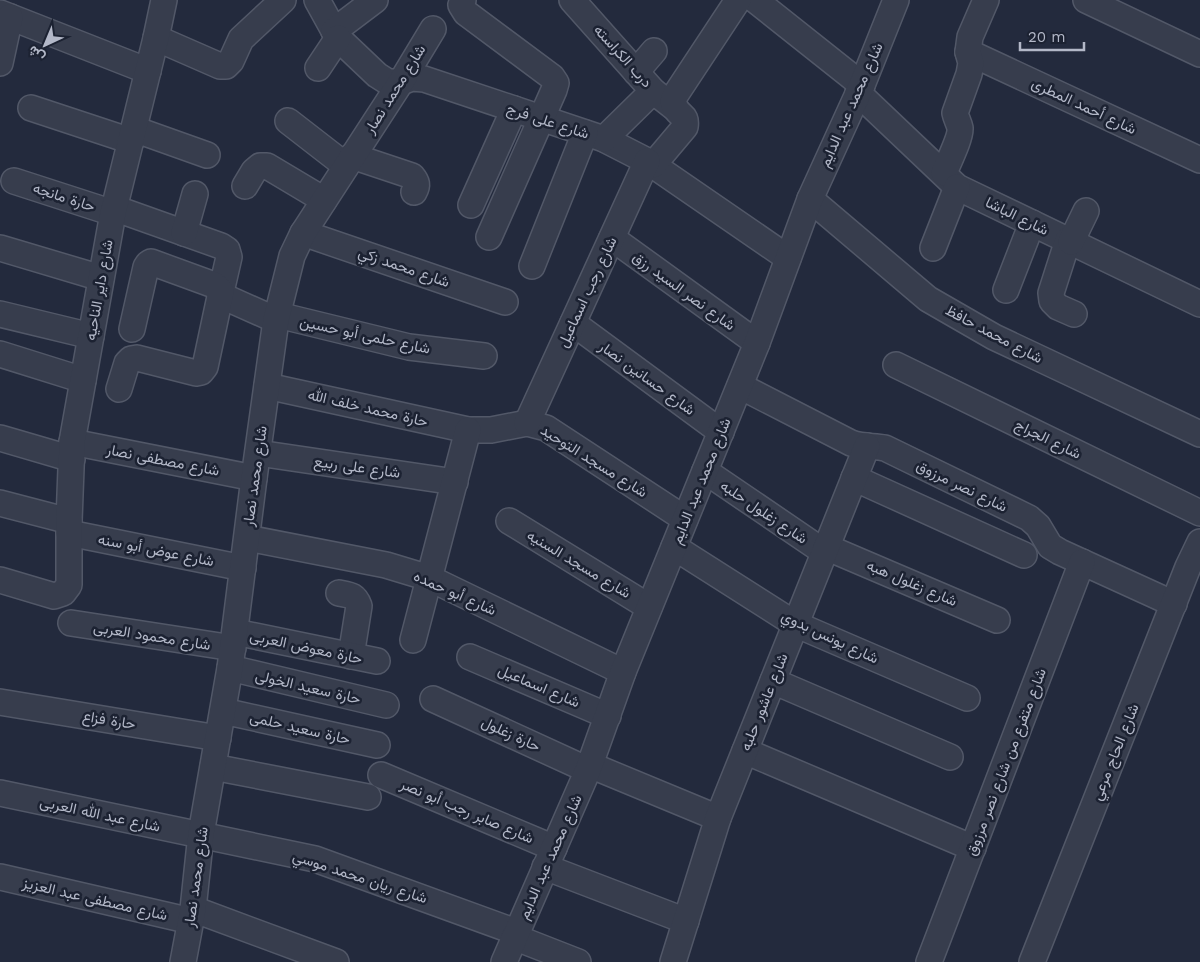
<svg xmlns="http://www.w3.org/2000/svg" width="1200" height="962" font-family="'Work Sans',Vazirmatn,sans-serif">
<rect width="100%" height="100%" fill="#232a3d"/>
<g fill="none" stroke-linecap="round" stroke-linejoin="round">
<defs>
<g id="minor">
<path d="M317 0 338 38 377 75 388 82H401L412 78 424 79 604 139 647 161 788 258"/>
<path d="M463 0 461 5 466 13 552 77 556 83 554 90 489 237"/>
<path d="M572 0 653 91 676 109"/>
<path d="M755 0 862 85"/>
<path d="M1086 0 1200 54"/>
<path d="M0 13 148 71"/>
<path d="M334 31 375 0"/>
<path d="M156 38 220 66H226L231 61 241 39 283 0"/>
<path d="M968 52 1200 160"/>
<path d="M0 63 10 17"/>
<path d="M318 68 338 38"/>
<path d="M636 72 654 51"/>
<path d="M858 93 957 187 1200 304"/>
<path d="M31 108 131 141"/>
<path d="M288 121 346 166"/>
<path d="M134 129 207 155"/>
<path d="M604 139 653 91"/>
<path d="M352 156 412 176C417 182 418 185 414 192"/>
<path d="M653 165 685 127C687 115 681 117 676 109 674 107 674 104 673 101L676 94 738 0"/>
<path d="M944 173C948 163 961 137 960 128 959 123 956 118 955 113L969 74 971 63 968 52 970 37 986 0"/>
<path d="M14 181 113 213"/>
<path d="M245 186 254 171 260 166H267L324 200"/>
<path d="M810 199 928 299 994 337 1200 434"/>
<path d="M471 205 514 109"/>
<path d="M114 208 221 246 227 250 229 257 221 292"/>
<path d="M184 233 195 194"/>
<path d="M303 233 505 302"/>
<path d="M612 238 757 343"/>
<path d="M1068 240 1051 293 1052 301 1058 307 1074 314"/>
<path d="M1071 242 1086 211"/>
<path d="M0 248 101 278"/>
<path d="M933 248 957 187"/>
<path d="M532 266 585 133"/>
<path d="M1006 290 1032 223"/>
<path d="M220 295 276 320"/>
<path d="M0 314 91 336"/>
<path d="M278 315 409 347 484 356"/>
<path d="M573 323 721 432"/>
<path d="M0 354 83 380"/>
<path d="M896 365 1200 513"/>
<path d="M267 386 468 430H491L527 423 546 428 685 519"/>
<path d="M740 386 851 443C862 447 873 446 885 448L1029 518 1038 526 1050 546 1060 552 1174 604"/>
<path d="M119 389 127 363 131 359 137 358 196 373 201 372 205 367 221 292 218 288 214 285 151 262 148 264 146 267 132 329"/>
<path d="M527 423 647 161"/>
<path d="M0 438 72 459"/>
<path d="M72 442 254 478"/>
<path d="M258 453 455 482"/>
<path d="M705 471 824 552"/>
<path d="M854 478 1024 555"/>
<path d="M0 503 69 521"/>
<path d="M509 521 649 607"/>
<path d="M69 533 243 568"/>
<path d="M247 538 386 565 429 578 623 672"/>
<path d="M674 547 795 624 967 698"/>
<path d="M826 547 997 620"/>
<path d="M0 580 54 596 63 593 69 585V521L72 442 113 213 156 38 164 0"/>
<path d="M339 593C350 595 355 595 359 606L351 656"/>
<path d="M71 623 233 648"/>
<path d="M235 632 377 661"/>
<path d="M413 640 468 430"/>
<path d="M470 657 608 716"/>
<path d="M230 668 386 705"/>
<path d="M773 681 950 757"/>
<path d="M433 699 588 770"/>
<path d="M0 702 218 738"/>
<path d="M223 711 377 745"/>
<path d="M745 751 973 848"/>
<path d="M590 765 718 818"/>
<path d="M213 767 368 797"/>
<path d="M381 775 554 848"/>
<path d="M0 793 315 859 516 932"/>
<path d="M545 867 686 921"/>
<path d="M0 877 191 921"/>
<path d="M193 909 336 962"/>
<path d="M514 937 578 962"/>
<path d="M183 962 193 909 201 834 230 668 254 478 276 320 292 256 303 233 401 82 433 29"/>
<path d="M504 962 588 770 623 672 757 343 810 199 862 85 896 0"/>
<path d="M673 962 718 818 867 446"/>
<path d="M929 962 1082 562"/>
<path d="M1032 962 1188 567 1200 542"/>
</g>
</defs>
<use href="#minor" stroke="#525868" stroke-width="28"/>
<use href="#minor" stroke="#373d4d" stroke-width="25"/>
</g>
<g text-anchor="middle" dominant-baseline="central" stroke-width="5" stroke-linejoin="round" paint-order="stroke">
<g font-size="15" fill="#b3b8c8" stroke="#1c2232">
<text transform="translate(623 56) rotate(48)">درب الكراسته</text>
<text transform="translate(395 89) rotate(-58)">شارع محمد نصار</text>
<text transform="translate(851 105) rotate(-66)">شارع محمد عبد الدايم</text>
<text transform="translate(1084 106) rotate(25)">شارع أحمد المطرى</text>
<text transform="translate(548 121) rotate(18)">شارع على فرج</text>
<text transform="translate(64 197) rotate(18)">حارة مانجه</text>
<text transform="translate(1017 216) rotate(26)">شارع الباشا</text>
<text transform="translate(404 267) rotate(19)">شارع محمد زكي</text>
<text transform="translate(99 290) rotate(-80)">شارع داير الناحيه</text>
<text transform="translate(684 291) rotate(36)">شارع نصر السيد رزق</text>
<text transform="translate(587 292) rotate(-65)">شارع رجب اسماعيل</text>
<text transform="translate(994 334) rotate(28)">شارع محمد حافظ</text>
<text transform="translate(365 335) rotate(12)">شارع حلمى أبو حسين</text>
<text transform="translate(647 378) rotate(36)">شارع حسانين نصار</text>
<text transform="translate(368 408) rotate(13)">حارة محمد خلف الله</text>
<text transform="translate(1048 439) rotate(26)">شارع الجراج</text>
<text transform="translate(163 460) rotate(11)">شارع مصطفى نصار</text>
<text transform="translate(594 461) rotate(32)">شارع مسجد التوحيد</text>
<text transform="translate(357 467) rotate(8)">شارع على ربيع</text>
<text transform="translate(255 476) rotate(-82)">شارع محمد نصار</text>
<text transform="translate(701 481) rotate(-68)">شارع محمد عبد الدايم</text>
<text transform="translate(962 486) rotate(26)">شارع نصر مرزوق</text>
<text transform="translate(764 512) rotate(34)">شارع زغلول حلبه</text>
<text transform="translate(156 550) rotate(11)">شارع عوض أبو سنه</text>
<text transform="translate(579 564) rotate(31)">شارع مسجد السنيه</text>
<text transform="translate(912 583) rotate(23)">شارع زغلول هبه</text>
<text transform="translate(455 593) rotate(24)">شارع أبو حمده</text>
<text transform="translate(152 636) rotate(9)">شارع محمود العربى</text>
<text transform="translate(830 637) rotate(25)">شارع يونس بدوي</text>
<text transform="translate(306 647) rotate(12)">حارة معوض العربى</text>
<text transform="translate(539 686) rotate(23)">شارع اسماعيل</text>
<text transform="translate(308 687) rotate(13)">حارة سعيد الخولى</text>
<text transform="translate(764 702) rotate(-68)">شارع عاشور حلبه</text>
<text transform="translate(109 720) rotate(9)">حارة فزاع</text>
<text transform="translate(300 728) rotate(13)">حارة سعيد حلمى</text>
<text transform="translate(511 734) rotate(25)">حارة زغلول</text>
<text transform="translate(1115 752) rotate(-68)">شارع الحاج مرعي</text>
<text transform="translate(1006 762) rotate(-69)">شارع متفرع من شارع نصر مرزوق</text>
<text transform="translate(467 811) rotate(23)">شارع صابر رجب أبو نصر</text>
<text transform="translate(100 814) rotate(12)">شارع عبد الله العربى</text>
<text transform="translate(550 857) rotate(-66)">شارع محمد عبد الدايم</text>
<text transform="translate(196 877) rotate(-82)">شارع محمد نصار</text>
<text transform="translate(360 877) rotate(18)">شارع ريان محمد موسي</text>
<text transform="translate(95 899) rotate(13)">شارع مصطفى عبد العزيز</text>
</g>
</g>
<g transform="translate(45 45) rotate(224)" stroke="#1c2232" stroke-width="4" paint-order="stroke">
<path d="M0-4L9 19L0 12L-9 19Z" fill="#b3b8c8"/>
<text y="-8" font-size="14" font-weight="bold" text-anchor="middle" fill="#b3b8c8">ش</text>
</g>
<path d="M1020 42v8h64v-8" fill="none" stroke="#b3b8c8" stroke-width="2.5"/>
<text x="1028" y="42" font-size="15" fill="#b3b8c8" stroke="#1c2232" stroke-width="4" paint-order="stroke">20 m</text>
</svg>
